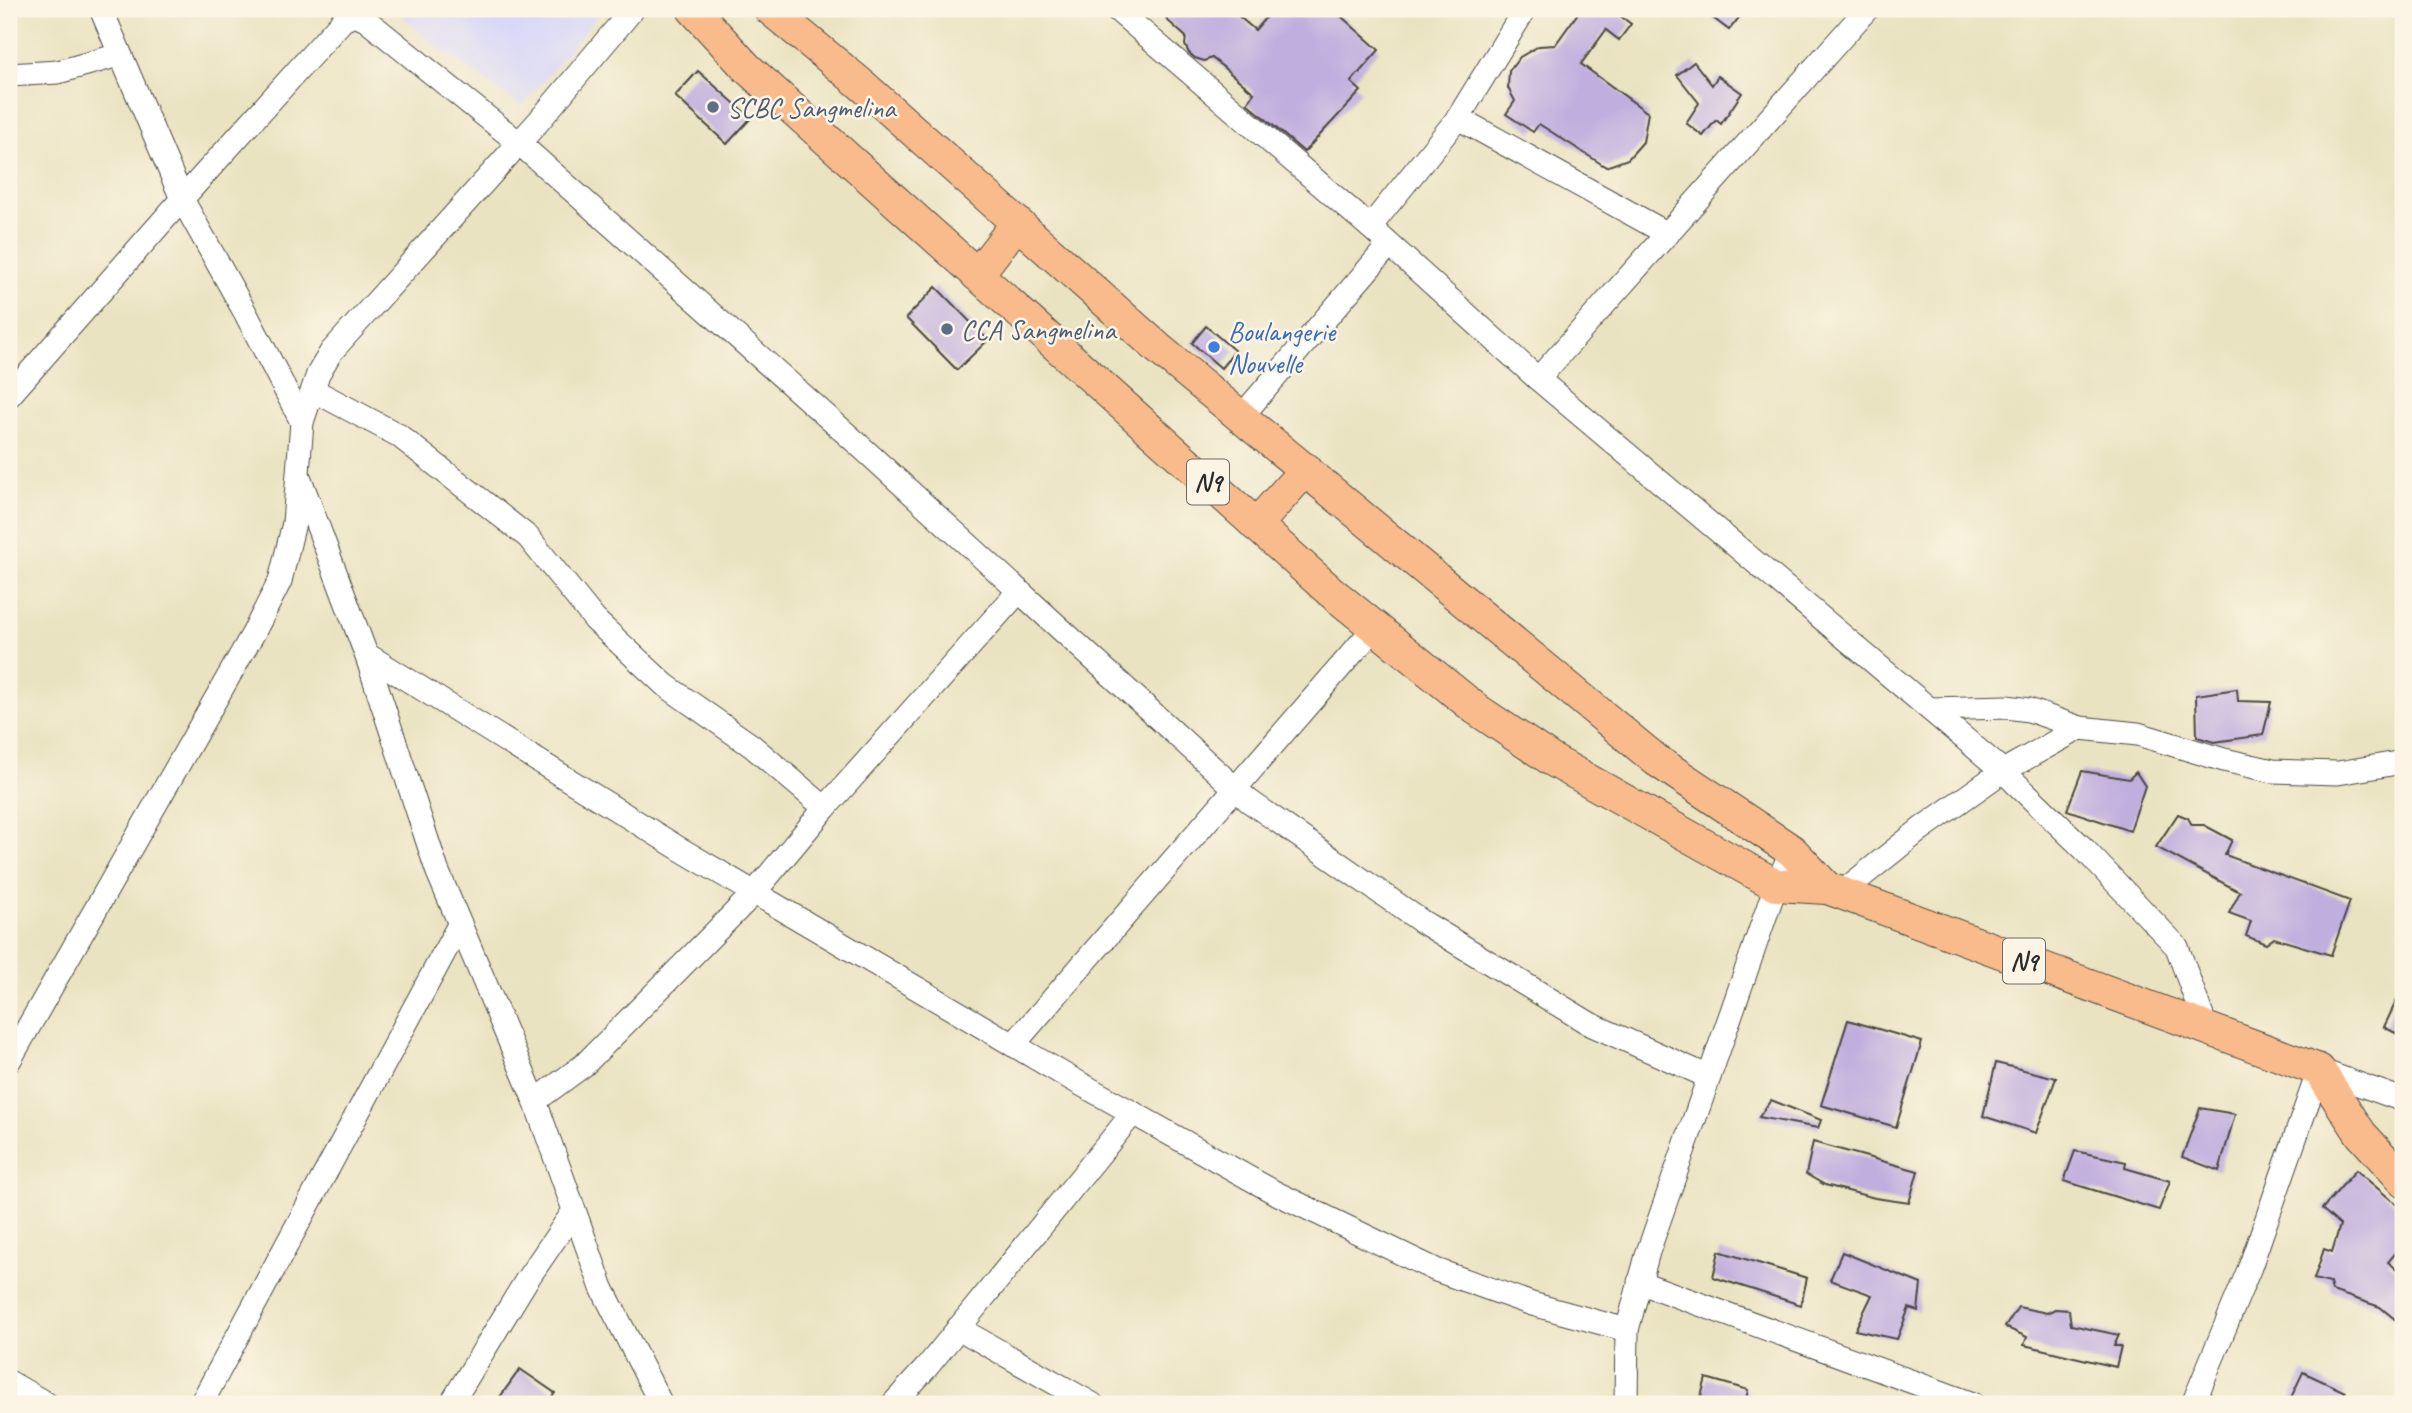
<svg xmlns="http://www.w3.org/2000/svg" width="2412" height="1413" font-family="Caveat,sans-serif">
<rect width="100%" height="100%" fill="#fcf5e5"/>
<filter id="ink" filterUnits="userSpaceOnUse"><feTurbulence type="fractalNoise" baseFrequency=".0143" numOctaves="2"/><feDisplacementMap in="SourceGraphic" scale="14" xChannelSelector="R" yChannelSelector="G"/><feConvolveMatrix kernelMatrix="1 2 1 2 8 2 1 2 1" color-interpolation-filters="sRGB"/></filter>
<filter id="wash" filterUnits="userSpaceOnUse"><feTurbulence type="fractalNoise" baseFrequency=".00686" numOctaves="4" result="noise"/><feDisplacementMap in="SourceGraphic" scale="28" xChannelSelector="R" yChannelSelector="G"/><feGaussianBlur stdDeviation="1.57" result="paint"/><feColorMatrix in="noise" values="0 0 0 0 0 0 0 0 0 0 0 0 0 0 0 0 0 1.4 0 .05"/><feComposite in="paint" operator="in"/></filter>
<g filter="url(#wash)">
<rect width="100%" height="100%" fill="#eae3c1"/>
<path fill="#d8d7f8" d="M394 9H603L522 107 433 44Z"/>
<g id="blocks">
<g fill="#c0aede">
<path d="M1175 9H1230L1255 30 1273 9H1333L1379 50 1351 82 1361 91 1304 152 1247 103 1254 93 1212 58 1204 61 1195 58 1189 53 1185 45 1186 37 1166 19Z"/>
<path d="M1581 9H1611L1631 24 1619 40 1606 30 1581 64 1648 113 1643 142 1628 159 1606 167 1539 124 1533 132 1506 114 1515 101 1508 88 1509 71 1520 57 1539 46 1555 45Z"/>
<path d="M1701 9H1746L1729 30Z"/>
<path d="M1694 62 1712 85 1718 76 1742 93 1721 124 1716 120 1703 136 1686 123 1699 103 1677 75Z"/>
<path d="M698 71 751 118 727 144 675 96Z"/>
<path d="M936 287 988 340 957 370 906 318Z"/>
<path d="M1206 326 1235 351 1221 368 1192 343Z"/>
<path d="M2237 689 2238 701 2271 702 2263 735 2214 742 2197 737 2196 695Z"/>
<path d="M2082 771 2129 779 2136 772 2145 786 2130 831 2067 810Z"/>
<path d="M2178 814 2188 818 2192 825H2204L2232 840 2225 855 2350 901 2331 955 2274 938 2266 944 2246 936 2251 921 2229 913 2240 892 2156 847Z"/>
<path d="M2403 987V1037L2384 1027Z"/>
<path d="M1848 1020 1922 1042 1896 1127 1821 1105Z"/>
<path d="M1996 1063 2056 1078 2036 1133 1983 1116Z"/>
<path d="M1771 1100 1821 1120 1818 1128 1759 1117Z"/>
<path d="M2200 1108 2235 1114 2219 1171 2182 1157Z"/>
<path d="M1813 1142 1918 1171 1909 1203 1875 1198 1825 1185 1806 1174Z"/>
<path d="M2075 1151 2126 1162 2125 1168 2170 1181 2159 1210 2064 1181Z"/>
<path d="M2356 1170 2403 1210V1244L2388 1262 2403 1274V1326L2380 1307 2332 1291 2330 1283 2314 1279 2324 1249 2332 1252 2340 1225 2322 1209Z"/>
<path d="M1719 1251 1807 1278 1801 1305 1713 1277Z"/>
<path d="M1842 1252 1921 1284 1918 1311 1909 1308 1897 1339 1855 1330 1872 1295 1830 1280Z"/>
<path d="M2018 1307 2047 1313 2055 1309 2069 1310 2071 1325 2119 1335 2114 1346H2121L2116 1367 2024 1345 2027 1337 2005 1327Z"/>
<path d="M520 1369 555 1393 546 1404H495Z"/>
<path d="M2303 1372 2345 1392 2339 1404H2288Z"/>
<path d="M1706 1378 1748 1390 1745 1404H1699Z"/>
</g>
</g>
</g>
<g filter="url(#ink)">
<use href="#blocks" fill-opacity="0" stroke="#484742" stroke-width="2"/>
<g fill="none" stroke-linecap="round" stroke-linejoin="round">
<defs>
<g id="minor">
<path d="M101 9 182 199 246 314 302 422"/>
<path d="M1116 9 1370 227 1538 379 2003 771 2084 849 2177 947 2207 1030"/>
<path d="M9 75 58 72 119 55"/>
<path d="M1458 118 1668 234"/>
<path d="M1370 227 1458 118 1525 9"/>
<path d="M1538 379 1867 9"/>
<path d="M313 390 398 435 528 537 595 620 665 685 752 746 825 808"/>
<path d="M9 396 182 199 343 20 354 15 366 20 519 143 859 445 1249 801 1421 921 1590 1024 1709 1077"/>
<path d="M1241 417 1389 245"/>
<path d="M300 479 366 654 437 870 535 1101 602 1288 661 1404"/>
<path d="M366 654 680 849 1063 1074 1274 1192 1436 1270 1532 1304 1627 1330"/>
<path d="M1930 709 2007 707 2029 710 2080 728"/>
<path d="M1841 893 1921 829 2003 771 2080 728 2138 734 2224 760 2273 771 2338 773 2403 762"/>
<path d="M1013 1045 1375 627"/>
<path d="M9 1061 254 632 280 581 294 523 302 422 318 374 331 352 538 122 633 9"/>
<path d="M535 1101 584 1065 754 893 825 808 1019 591"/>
<path d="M1639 1282 1973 1404"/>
<path d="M958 1328 1092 1404"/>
<path d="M9 1382 47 1404"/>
<path d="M201 1404 460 923"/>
<path d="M451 1404 526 1281 574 1211"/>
<path d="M893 1404 927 1367 1133 1113"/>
<path d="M1626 1404 1627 1330 1648 1252 1776 885 1792 851"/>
<path d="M2193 1404 2250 1267 2319 1070 2403 1100"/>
</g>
<g id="highway">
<path d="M693 9 747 68 1330 591 1476 709 1552 760 1776 885 1827 888 1841 893 2319 1070 2361 1134 2403 1180"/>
<path d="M770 9 862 85 1159 349 1241 417 1656 760 1792 851 1827 888"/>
<path d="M977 275 1017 223"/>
<path d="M1256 525 1306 469"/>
</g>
</defs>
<use href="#minor" stroke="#484742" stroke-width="25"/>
<use href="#highway" stroke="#484742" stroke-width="34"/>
<use href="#minor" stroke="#fff" stroke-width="23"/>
<use href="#highway" stroke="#fabb8c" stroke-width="32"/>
</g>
</g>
<g fill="#5c6f8a" stroke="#fcf5e5" stroke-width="2.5">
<circle cx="713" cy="107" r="7"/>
<circle cx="947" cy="329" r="7"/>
</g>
<circle fill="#3f7fe0" stroke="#fcf5e5" stroke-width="2.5" cx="1214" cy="347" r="7"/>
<g text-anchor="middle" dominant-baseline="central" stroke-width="5" stroke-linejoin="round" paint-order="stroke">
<g fill="#fcf5e5" stroke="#6a6863" stroke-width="2">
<rect x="1187" y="459.5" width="42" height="45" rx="5"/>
<rect x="2003" y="938.5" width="42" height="45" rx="5"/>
</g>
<g font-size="26" font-weight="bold" fill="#2b2b2b">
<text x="1208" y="482">N9</text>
<text x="2024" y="961">N9</text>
</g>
<g font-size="28" fill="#4e5e75" stroke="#fcf5e5" text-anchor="start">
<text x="727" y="107">SCBC Sangmelina</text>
<text x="961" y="329">CCA Sangmelina</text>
</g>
<g font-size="28" fill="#366cbe" stroke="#fcf5e5" text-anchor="start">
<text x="1228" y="331">Boulangerie<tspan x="1228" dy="32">Nouvelle</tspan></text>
</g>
</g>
<rect width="2412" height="1413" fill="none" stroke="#fcf5e5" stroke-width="35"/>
</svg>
